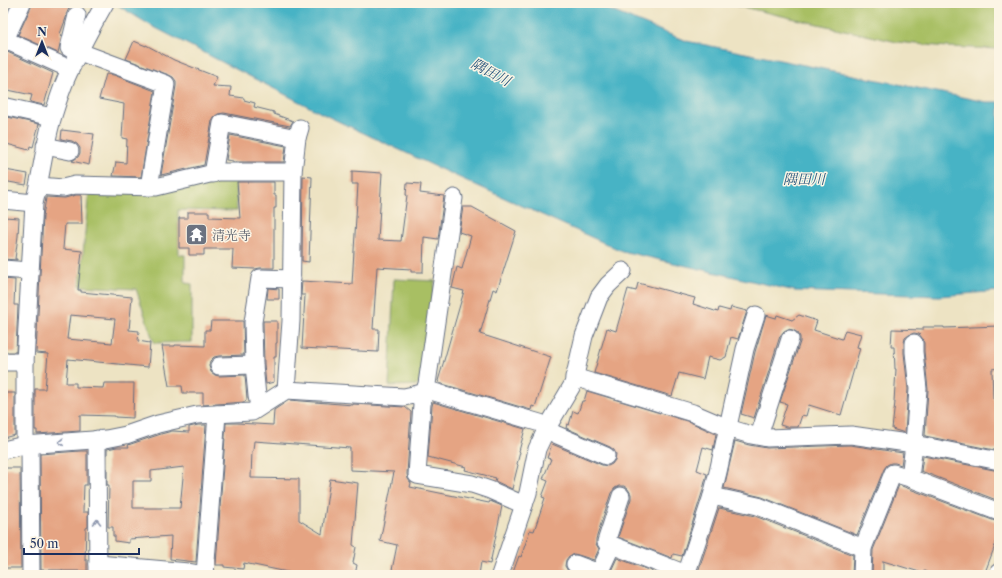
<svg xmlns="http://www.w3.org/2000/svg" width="1002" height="578" font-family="'Libre Caslon Text','Noto Serif JP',serif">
<rect width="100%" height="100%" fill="#fcf5e5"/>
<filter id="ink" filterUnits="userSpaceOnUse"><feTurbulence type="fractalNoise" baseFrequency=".025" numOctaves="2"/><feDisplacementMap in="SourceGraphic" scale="8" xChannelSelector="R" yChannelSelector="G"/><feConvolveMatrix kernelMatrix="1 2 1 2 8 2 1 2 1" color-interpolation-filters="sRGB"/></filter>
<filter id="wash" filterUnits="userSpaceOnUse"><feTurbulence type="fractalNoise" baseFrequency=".012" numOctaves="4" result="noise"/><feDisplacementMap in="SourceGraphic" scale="16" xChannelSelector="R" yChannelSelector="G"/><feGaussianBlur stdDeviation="0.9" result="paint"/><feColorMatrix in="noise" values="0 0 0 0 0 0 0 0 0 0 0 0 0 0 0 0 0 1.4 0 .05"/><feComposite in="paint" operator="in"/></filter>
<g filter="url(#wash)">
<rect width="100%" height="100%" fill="#ede3c3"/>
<g fill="#a8bf64" stroke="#627761">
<path d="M725 3H999V49L947 47 897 42Z"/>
<path d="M236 175 237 211 178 210 179 255H185V283L192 284V342L154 343 136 289 80 286 89 190Z"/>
<path d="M394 279 435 281 419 383 416 385 389 386Z"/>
</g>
<path fill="#47b3c5" stroke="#317192" d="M114 3H592L686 41 986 102H999V291L939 296 795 291 622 251 447 172 327 116 150 25Z"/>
<g id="blocks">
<g fill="#e5a483" fill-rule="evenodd">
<path d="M32 3H63L70 6 66 15H67L66 18 60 34 62 35 58 53 18 35 31 7Z"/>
<path d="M134 41 146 46V45L174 60 217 77 213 86 231 87 230 96 244 98V100L255 103 254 107 274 112V114L293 121 290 126 224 113 218 114 214 117 212 121 204 165 161 175 176 86V81L173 77 169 75 126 59Z"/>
<path d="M3 50 53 73 44 105 30 102 32 95 3 89Z"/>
<path d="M106 74 114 75 155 91 141 177 113 176 116 162 126 163 127 139 122 138 124 104 99 99Z"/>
<path d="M3 116 39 124 33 147 30 146 29 150 3 143Z"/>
<path d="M62 130 94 134 89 165 72 161 78 157 80 153V148L77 144 72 141 61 139Z"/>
<path d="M230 135 286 146 284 162H233V161L226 160Z"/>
<path d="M5 170 28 174 26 185 3 181Z"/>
<path d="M352 171 382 173 378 240 401 241 407 195H406L407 183 421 184 420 193 444 196 438 239 424 237 423 272H411V269L377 267 373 329H379L378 352 302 348 305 295H301L302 281 352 284 358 184H352Z"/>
<path d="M303 176 312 177 309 262 302 261Z"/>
<path d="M237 182H274V195H276V208H274V268H260L255 269 232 268 233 249H204V255H189V248H179V218H188V212H209V217L240 218Z"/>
<path d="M76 195H81L82 224H65L63 249 82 251 78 290H81V292L132 297 129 330 139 331 138 341 150 343 148 367 68 359 66 383H76V387L103 388 104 383H134L133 418 115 417V416L80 415V431L37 434V430H35V389H45L48 354 36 353 43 216 46 198V197L65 198ZM70 315 115 319 112 343 67 339Z"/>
<path d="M463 207H472L516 231 497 291 493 289 480 334 551 357 535 407 532 406 531 410 439 383V382L438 381 443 364 464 291 452 288 457 267 462 269 471 236 459 232Z"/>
<path d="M4 217 19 218 18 236 15 259H17V260L3 259Z"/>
<path d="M3 279 15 280 14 305H18L16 352H3Z"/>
<path d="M638 283 695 298 693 304 718 312 719 308 730 311 731 307 747 311 738 339 731 337 726 357 720 360 708 357 703 379 679 373 672 396 594 373 607 328 616 331 628 289 636 291Z"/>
<path d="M268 288 279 289V299H267Z"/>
<path d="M766 315 776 318 777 315 792 320 799 315 817 321 814 330 842 339 845 330 861 334 857 347 860 348 841 415 809 405 806 416 802 415 798 427H787L780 425 787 404 780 402 800 342V337L798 333 793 330 788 329 784 331 780 336 754 418 741 414 755 352Z"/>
<path d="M211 321H243L244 355 219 356 214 357 210 361 209 366 211 372 215 375 219 376 245 375 247 399 245 402 203 405V393H183L182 386H169L162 346H175V345L205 346V330H210Z"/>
<path d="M263 321H277V343H276V357H274V382L266 384 264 364Z"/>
<path d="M999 326V368L992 369 993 399H999V451L925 436 928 390 924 351V343L922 338 919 334 914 333 909 335 905 338 904 343V353L908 389 905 433 892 429 895 402H894L896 369H895L894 347H891L892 329 923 330V327H944V328Z"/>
<path d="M587 391 690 422 716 434 713 450 703 447 697 470 707 474 702 493 682 556 673 554 672 558 618 537 631 499V494L628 489 624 486H619L615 488 611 493 596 539V544L599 549 594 560 578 555 574 554 569 556 566 560 565 566 568 571 576 575H512L519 556 521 557 530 530 534 531 545 498 542 497 548 481 543 479 551 459 547 458 552 444 602 465 608 466 612 464 615 460 616 454 614 450 610 447 566 428 567 424 569 425 573 411 578 413 582 401H584Z"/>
<path d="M3 393H15V435L3 438Z"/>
<path d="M289 400 353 405V404L405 407 411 412 407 474 408 479 411 483 410 487 489 503 490 501 502 506 490 564 481 562 479 575H391L397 545 380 541 394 472 350 470V448L254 441 253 451H252L251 478 299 479V520L322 534 330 479 358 483 353 545 356 547 353 563 357 565 355 575H302L244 563 243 569 224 567V565H216L226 423H237L273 425 274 410Z"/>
<path d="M433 402 525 429 519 451 520 452 517 464 518 465 512 489 495 481 496 478 465 470 466 467 428 457 432 406Z"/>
<path d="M198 425H206L196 562 170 559 171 536 129 539V543L115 541V536H113V527H108L109 485H107V449L117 447H129L128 445 161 434 172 431 189 432V427ZM184 467 180 508H133V481H151V471Z"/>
<path d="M735 441 749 445 767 448 850 445 903 453 901 465 895 463H891L887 465 884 469 857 535 762 497 724 488Z"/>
<path d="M80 451H87V485H84L83 512H88V527L86 528 85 560H87V571H62V570H41L40 454Z"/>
<path d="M923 456 999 471V501L921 471Z"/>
<path d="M3 468H20L21 568H3Z"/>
<path d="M899 485 995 521 999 522V535L984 575H933L924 571 923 573 883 561V575H872L873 550Z"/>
<path d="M719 508 755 516 853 555 852 575H697Z"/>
<path d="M617 558 652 571 651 575H609Z"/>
</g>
</g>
</g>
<g filter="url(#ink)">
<use href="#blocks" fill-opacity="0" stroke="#646e81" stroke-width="1"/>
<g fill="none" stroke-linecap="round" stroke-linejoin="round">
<defs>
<g id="minor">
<path d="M77 15 69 48 166 84 149 187"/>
<path d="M3 39 70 69"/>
<path d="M5 40 22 3"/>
<path d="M3 106 52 117"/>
<path d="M45 146 70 151"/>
<path d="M213 174 222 123 297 138"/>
<path d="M39 186 63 188 75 185 156 187 218 172H293"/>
<path d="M454 198 427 384 424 393 422 404 417 475 472 484 490 490 524 505"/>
<path d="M3 200 34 203"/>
<path d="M3 269 30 271"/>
<path d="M3 362H25"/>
<path d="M219 366 254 365"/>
<path d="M574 377 693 413 728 428 751 435 767 438 851 435 914 444 999 461"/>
<path d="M286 390 291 321 293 172 297 138 300 128"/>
<path d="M259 407 257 396 254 365 253 322 260 278 292 279"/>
<path d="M759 436 790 339"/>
<path d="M97 439 98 575"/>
<path d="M25 445V362L34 203C42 174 44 145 53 116 58 100 63 83 71 68 81 46 93 24 105 3"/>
<path d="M30 445 31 575"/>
<path d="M3 450 25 445 106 439 126 435 158 424 197 415 252 412 286 390 404 397 431 391 540 423 555 434 606 456"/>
<path d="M910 478 914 444 918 389 914 352V343"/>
<path d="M712 496 758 506 863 548"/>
<path d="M612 545 606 542 621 496"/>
<path d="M98 564 188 572 205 575"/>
<path d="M575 564 599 573 612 545 686 574"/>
<path d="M205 575 217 414"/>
<path d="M500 575 528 493 537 449 547 428 573 384 584 336 599 297 608 285 623 271"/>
<path d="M686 575 712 496 718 472 745 349 756 315"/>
<path d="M862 575 863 548 893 473 910 478 999 512"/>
<path d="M998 575 999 572"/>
</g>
</defs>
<use href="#minor" stroke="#646e81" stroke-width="19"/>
<use href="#minor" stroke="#fff" stroke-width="17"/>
</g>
<defs><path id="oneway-chevron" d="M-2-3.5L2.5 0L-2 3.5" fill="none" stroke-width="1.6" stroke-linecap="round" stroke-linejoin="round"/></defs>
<g stroke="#8d97ae">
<use href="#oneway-chevron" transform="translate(61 442) rotate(176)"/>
<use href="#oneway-chevron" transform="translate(97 522) rotate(-90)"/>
</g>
</g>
<defs>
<symbol id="temple-square" viewBox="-11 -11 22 22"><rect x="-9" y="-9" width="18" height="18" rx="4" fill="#6b7280" stroke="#fcf5e5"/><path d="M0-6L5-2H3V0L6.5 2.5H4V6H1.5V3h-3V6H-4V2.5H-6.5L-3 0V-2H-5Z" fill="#fff"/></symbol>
</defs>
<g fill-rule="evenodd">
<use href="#temple-square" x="184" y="222" width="25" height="25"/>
</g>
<g text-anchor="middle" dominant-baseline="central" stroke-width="3" stroke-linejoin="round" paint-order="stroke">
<g font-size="13" fill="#5b616d" stroke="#fcf5e5" text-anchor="start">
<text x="212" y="235">清光寺</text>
</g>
<g font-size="14" font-style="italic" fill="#28577d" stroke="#fcf5e5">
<text transform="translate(491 72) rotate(28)">隅田川</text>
<text x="804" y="179">隅田川</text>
</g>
</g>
<rect width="1002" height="578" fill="none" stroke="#fcf5e5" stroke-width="16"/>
<g transform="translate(42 42)" stroke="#fcf5e5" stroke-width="3" paint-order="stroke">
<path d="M0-3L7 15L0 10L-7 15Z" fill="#1b2f5e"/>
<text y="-6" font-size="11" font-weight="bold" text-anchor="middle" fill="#1b2f5e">N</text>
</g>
<path d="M24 548v6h115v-6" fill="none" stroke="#1b2f5e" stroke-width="2"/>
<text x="30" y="548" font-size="12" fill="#1b2f5e" stroke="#fcf5e5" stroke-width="3" paint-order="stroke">50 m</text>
</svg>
